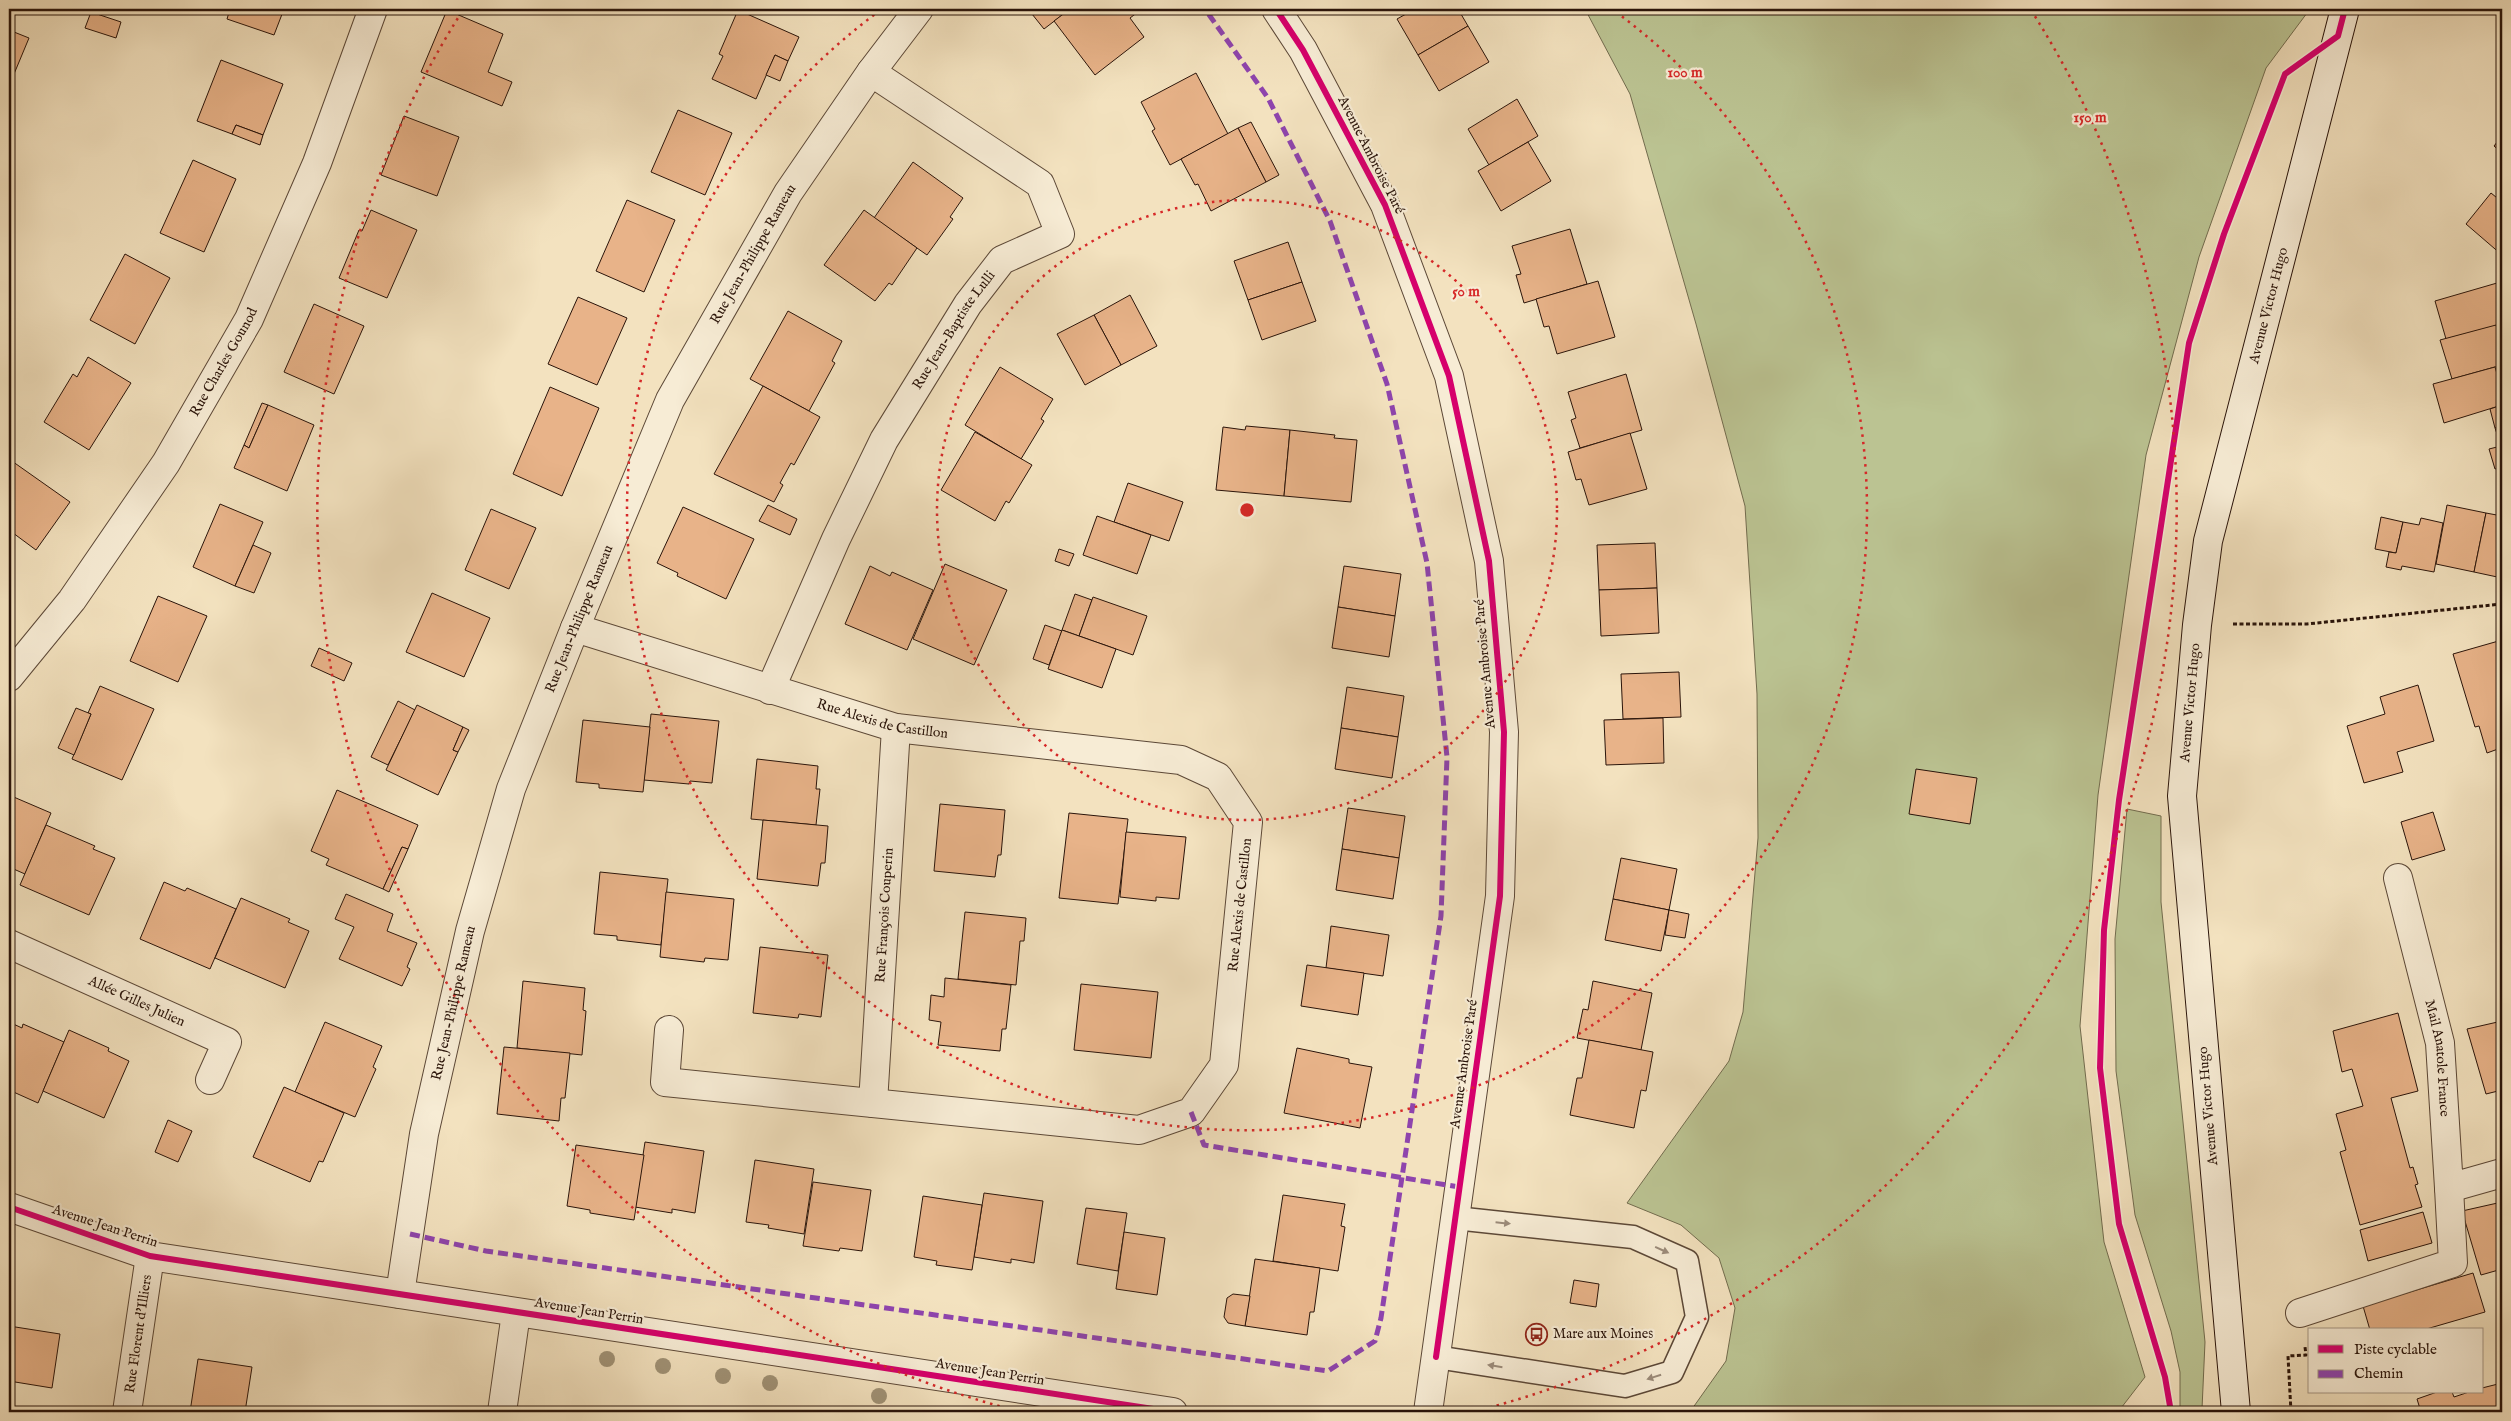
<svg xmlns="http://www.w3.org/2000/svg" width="2511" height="1421" font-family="'IM FELL English',serif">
<rect width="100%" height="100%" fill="#f3e2bf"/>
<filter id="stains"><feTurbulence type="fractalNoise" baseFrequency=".004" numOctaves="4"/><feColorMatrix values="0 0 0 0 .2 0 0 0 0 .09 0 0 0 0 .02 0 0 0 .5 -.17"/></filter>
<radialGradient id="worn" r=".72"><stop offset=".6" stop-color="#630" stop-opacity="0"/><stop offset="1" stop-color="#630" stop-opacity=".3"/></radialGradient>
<g fill="#bbc392" stroke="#726c4e">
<path d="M1585 9H2310L2266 68 2199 257 2146 455 2098 795 2080 1026 2104 1242 2145 1377 2118 1412H1715L1692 1409 1726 1361 1735 1308 1719 1258 1681 1225 1627 1203 1729 1061 1743 1012 1758 838 1757 694 1745 506 1696 324 1630 94Z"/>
<path d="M2127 809 2161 816V902L2205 1342 2202 1409 2194 1412H2180V1372L2171 1331 2135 1215 2116 1071 2115 939Z"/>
</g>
<g fill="#e8b389" stroke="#2a140a">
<path d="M29 9H48L46 14Z"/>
<path d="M230 9H284L274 35 227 19Z"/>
<path d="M1028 9H1070L1044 29Z"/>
<path d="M1070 9H1142L1130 18 1144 37 1095 75 1054 21Z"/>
<path d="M1415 9H1458L1468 26 1418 55 1397 19Z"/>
<path d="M447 10 503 34 488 72 512 82 502 106 421 72Z"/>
<path d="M738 10 799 37 788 61 775 55 756 99 712 79 723 56 719 54Z"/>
<path d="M91 12 121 22 116 38 85 28Z"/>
<path d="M1468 26 1489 62 1439 91 1418 55Z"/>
<path d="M9 30 29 38 9 86Z"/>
<path d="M775 55 788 61 780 81 766 75Z"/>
<path d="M221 60 283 84 263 135 236 125 232 134 197 121Z"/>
<path d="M1196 73 1228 134 1170 165 1152 131 1155 129 1141 102Z"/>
<path d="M1517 99 1538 136 1489 165 1468 129Z"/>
<path d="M678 110 732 133 705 195 651 172Z"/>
<path d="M404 116 459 137 437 196 381 175Z"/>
<path d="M1251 122 1279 175 1266 182 1238 128Z"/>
<path d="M236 125 263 135 260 145 232 134Z"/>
<path d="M1238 128 1266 182 1211 211 1198 184 1195 185 1181 159Z"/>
<path d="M2502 136V153L2494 146Z"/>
<path d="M1528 142 1551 181 1501 211 1478 171Z"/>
<path d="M193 160 236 179 204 252 160 233Z"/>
<path d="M913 162 963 198 950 217 953 219 927 255 874 218Z"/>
<path d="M2491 193 2502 202V255L2466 224Z"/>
<path d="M627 200 675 220 644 292 596 271Z"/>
<path d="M371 210 417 230 387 298 339 278 359 230 362 231Z"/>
<path d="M864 210 917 248 892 285 889 283 875 301 824 265Z"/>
<path d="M1570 229 1587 284 1524 303 1516 275 1521 274 1512 246Z"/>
<path d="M1288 242 1302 282 1248 300 1234 261Z"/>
<path d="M125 254 170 278 135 344 90 320Z"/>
<path d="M1598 281 1615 337 1557 354 1549 326 1544 327 1536 299Z"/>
<path d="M1302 282 1316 321 1262 340 1248 300Z"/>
<path d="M2497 283 2502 301V324L2446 339 2435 301Z"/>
<path d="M1130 295 1157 346 1121 365 1094 315Z"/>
<path d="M578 297 627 318 597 385 548 364Z"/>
<path d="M314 304 364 326 334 394 284 372Z"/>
<path d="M788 311 842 341 832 361 835 363 809 411 750 379Z"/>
<path d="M1094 315 1121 365 1085 385 1057 334Z"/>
<path d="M2496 325 2502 346V365L2452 379 2440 340Z"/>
<path d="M88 357 131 383 89 450 44 422 73 374 77 377Z"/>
<path d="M1000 367 1053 399 1041 419 1044 421 1021 459 965 425Z"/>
<path d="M2495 367 2502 391V405L2444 423 2433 384Z"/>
<path d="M1626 374 1642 430 1580 448 1571 420 1576 418 1568 392Z"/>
<path d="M763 386 820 417 794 465 791 463 780 483 783 485 774 502 714 474Z"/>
<path d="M550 387 599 408 562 496 513 474Z"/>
<path d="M262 403 268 405 249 448 244 445Z"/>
<path d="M268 405 314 425 287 491 234 468 244 445 249 448Z"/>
<path d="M2502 405V426L2495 428 2490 409Z"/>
<path d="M1246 426 1290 430 1284 496 1216 490 1223 427 1245 430Z"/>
<path d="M2502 426V446H2501L2495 428Z"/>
<path d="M1290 430 1335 435 1334 438 1357 440 1351 502 1284 496Z"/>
<path d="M975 432 1032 465 1009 503 1006 501 995 521 941 490Z"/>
<path d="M1630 433 1647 489 1589 505 1581 479 1576 480 1568 452Z"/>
<path d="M2501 446 2502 467 2495 469 2489 449Z"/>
<path d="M9 459 70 502 36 550 9 530Z"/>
<path d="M1128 483 1183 502 1169 541 1114 522Z"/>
<path d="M220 504 263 522 235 586 193 567Z"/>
<path d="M768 505 797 519 790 535 759 521Z"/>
<path d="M2447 505 2486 513 2474 572 2436 564Z"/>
<path d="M683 507 754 539 726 599 677 576 678 573 657 563Z"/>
<path d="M491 509 536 528 509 589 465 570Z"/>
<path d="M2486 513 2502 516V578L2474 572Z"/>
<path d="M1097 516 1151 535 1137 574 1083 555Z"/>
<path d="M2381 517 2403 522 2396 553 2375 549Z"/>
<path d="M2421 518 2443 523 2434 572 2402 566 2401 570 2386 567 2389 552 2396 553 2403 522 2419 525Z"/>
<path d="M1655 543 1657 588 1599 590 1597 545Z"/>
<path d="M253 545 271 553 254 593 235 586Z"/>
<path d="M1059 549 1074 554 1069 566 1055 561Z"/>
<path d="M945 564 1007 590 974 665 913 639Z"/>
<path d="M870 566 890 576 892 572 933 590 907 650 845 624Z"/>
<path d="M1344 566 1401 574 1395 616 1338 607Z"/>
<path d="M1657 588 1659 633 1601 636 1599 590Z"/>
<path d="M432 593 490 618 464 677 406 652Z"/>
<path d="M1075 594 1092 600 1079 636 1062 630Z"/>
<path d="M158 596 207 616 178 682 130 661Z"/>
<path d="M1093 597 1147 616 1133 655 1079 636Z"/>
<path d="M1338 607 1395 616 1389 657 1332 648Z"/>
<path d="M1045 625 1062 631 1049 665 1033 659Z"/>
<path d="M1062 630 1116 649 1102 688 1048 669Z"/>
<path d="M2502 640V762L2498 749 2487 753 2479 726 2475 727 2453 654Z"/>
<path d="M319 648 352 663 344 681 311 666Z"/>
<path d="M1679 672 1681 717 1623 719 1621 674Z"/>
<path d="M2418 685 2434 741 2397 752 2403 772 2364 783 2347 726 2385 714 2380 697Z"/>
<path d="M100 686 154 709 122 780 72 759 91 714 88 713Z"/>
<path d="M1347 687 1404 696 1398 737 1341 728Z"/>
<path d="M398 701 415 710 388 765 371 757Z"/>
<path d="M417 705 463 727 453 750 458 752 438 795 386 770Z"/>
<path d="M76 708 91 714 74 755 58 748Z"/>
<path d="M651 714 719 721 712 783 690 781 689 784 644 780Z"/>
<path d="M1663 718 1664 763 1606 765 1604 720Z"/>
<path d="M583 720 650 727 643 792 599 788V784L576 782Z"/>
<path d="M463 727 469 730 458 752 453 750Z"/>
<path d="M1341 728 1398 737 1392 778 1335 769Z"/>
<path d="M757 759 818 766 816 789H820L816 825 751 819Z"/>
<path d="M1916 769 1977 778 1970 824 1909 814Z"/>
<path d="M337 790 418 825 408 849 402 847 383 889 326 865 329 859 311 851Z"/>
<path d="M9 795 51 813 25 874 9 867Z"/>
<path d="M940 804 1005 810 1001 855H998L995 877 934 871Z"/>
<path d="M1348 808 1405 816 1399 858 1342 849Z"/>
<path d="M2433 812 2445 850 2412 860 2401 822Z"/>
<path d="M1069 813 1128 819 1118 904 1059 898Z"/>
<path d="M763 820 828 826 825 863H821L818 886 757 879Z"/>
<path d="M46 825 95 846 93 849 115 858 89 915 20 885Z"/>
<path d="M1126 832 1186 837 1179 899 1156 897V901L1120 897Z"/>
<path d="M402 847 408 849 389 892 383 889Z"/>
<path d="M1342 849 1399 858 1393 899 1336 890Z"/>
<path d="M1621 858 1677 869 1669 910 1613 899Z"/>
<path d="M600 872 668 879 661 945 617 940V936L594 934Z"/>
<path d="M164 882 185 891 187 888 236 909 210 969 140 939Z"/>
<path d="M666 892 734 899 728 960 705 958 704 962 660 957Z"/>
<path d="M346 894 393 914 387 931 417 943 407 967 410 969 402 986 339 959 354 927 335 919Z"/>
<path d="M241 898 290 919 288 922 309 931 285 988 215 958Z"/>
<path d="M1613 899 1669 910 1661 951 1605 940Z"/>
<path d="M1669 910 1689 914 1685 938 1665 935Z"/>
<path d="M965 912 1026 918 1024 941H1020L1016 985 958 979Z"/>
<path d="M1331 926 1389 935 1383 976 1326 968Z"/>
<path d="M760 947 828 955 821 1017 799 1014 798 1018 753 1013Z"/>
<path d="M1307 965 1364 973 1358 1015 1301 1006Z"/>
<path d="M945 978 1011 985 1006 1029H1002L1000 1051 938 1045 941 1022 929 1020 931 995 944 997Z"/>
<path d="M523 981 585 988 583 1010 586 1011 582 1055 517 1048Z"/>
<path d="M1593 981 1652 993 1641 1050 1577 1038 1583 1009 1588 1010Z"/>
<path d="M1081 984 1158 992 1151 1058 1074 1050Z"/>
<path d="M2398 1013 2418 1091 2391 1098 2410 1168 2413 1167 2418 1184 2415 1185 2422 1207 2360 1225 2340 1152 2346 1150 2336 1114 2363 1106 2352 1069 2342 1072 2333 1031Z"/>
<path d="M2502 1021V1090L2486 1094 2467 1029Z"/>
<path d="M9 1022 22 1028 23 1024 64 1042 38 1103 9 1090Z"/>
<path d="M325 1022 382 1046 373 1067 376 1069 355 1117 295 1092Z"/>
<path d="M69 1030 109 1048 108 1051 129 1061 104 1118 43 1091Z"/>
<path d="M1589 1040 1653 1052 1646 1091 1641 1090 1634 1128 1570 1115 1577 1078H1582Z"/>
<path d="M504 1047 570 1053 565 1098H561L559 1121 497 1114Z"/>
<path d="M1297 1048 1349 1059V1063L1372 1067 1360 1128 1284 1113Z"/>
<path d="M284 1087 344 1113 323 1162 319 1161 310 1182 253 1157Z"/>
<path d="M168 1120 192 1131 178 1162 155 1152Z"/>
<path d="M645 1142 704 1151 695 1213 672 1209V1213L635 1207Z"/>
<path d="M576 1145 644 1155 634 1220 590 1213V1210L567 1206Z"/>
<path d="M755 1160 814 1169 804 1234 768 1228 769 1225 746 1222Z"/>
<path d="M813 1182 871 1190 862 1251 840 1248 839 1251 803 1246Z"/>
<path d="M984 1193 1043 1201 1034 1263 1011 1259V1263L974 1257Z"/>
<path d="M1283 1195 1345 1204 1341 1226 1345 1227 1338 1271 1273 1261Z"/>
<path d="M923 1196 982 1205 972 1270 936 1265 937 1261 914 1257Z"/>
<path d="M2502 1202V1269L2481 1275 2462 1211Z"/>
<path d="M1086 1208 1127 1213 1118 1271 1077 1264Z"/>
<path d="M2423 1212 2432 1243 2368 1261 2360 1230Z"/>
<path d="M1124 1232 1165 1238 1157 1295 1116 1289Z"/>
<path d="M1255 1259 1320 1268 1314 1312H1310L1307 1335 1245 1326Z"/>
<path d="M2473 1273 2485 1312 2423 1330H2370L2363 1306Z"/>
<path d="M1574 1280 1599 1284 1596 1307 1570 1303Z"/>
<path d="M1233 1294 1250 1296 1245 1326 1228 1323 1224 1317 1227 1298Z"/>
<path d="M9 1326 60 1334 52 1388 9 1381Z"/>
<path d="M198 1359 252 1367 245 1412H190Z"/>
<path d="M2502 1383V1412H2421L2417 1399 2437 1392H2452L2454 1397 2469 1392H2482V1388Z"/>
<path d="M328 1408 346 1411V1412H327Z"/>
</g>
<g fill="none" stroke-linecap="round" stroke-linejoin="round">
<defs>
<path id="lane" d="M1436 1357 1625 1386 1672 1372 1697 1317 1687 1261 1633 1237 1455 1218"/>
<g id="street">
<path d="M1276 9 1303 50 1385 205 1449 376 1489 561 1504 732 1500 896 1428 1412"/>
<path id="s1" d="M575 628 896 728 1181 760 1218 777 1248 822 1224 1065 1191 1112 1139 1130 665 1082 669 1030"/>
<path id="s2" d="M9 677 72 600 166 463 249 319 317 163 373 9"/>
<path id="s3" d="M770 690 836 539 884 440 968 304 1002 260 1060 234 1040 184 871 72"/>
<path id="s4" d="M2398 878 2440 1043 2449 1188 2502 1173"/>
<path id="s5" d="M9 944 227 1042 210 1080"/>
<path id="s6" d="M873 1103 896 728"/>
<path d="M9 1207 150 1256 1173 1412"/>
<path id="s7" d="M400 1294 424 1134 470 931 511 789 575 628 670 400 788 193 871 72 919 9"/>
<path d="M2300 1313 2453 1263 2449 1188"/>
<path id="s8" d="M127 1412 150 1256"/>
<path d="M502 1412 516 1313"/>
</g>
<g id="secondary">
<path id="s9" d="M2236 1412 2182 796 2197 625 2208 541 2345 9"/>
</g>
</defs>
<use href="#lane" stroke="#5c4837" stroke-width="25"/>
<use href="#street" stroke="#5c4837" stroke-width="30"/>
<use href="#secondary" stroke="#2a140a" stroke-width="30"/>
<g stroke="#2a140a" stroke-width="3" stroke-dasharray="4 2.5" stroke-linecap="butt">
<path d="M2233 624H2307L2502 604"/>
<path d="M2171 1412 2165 1377 2119 1224 2100 1068 2104 930 2119 800 2189 343 2224 234 2285 74 2291 70"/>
<path d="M2291 1412 2288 1356 2306 1355 2305 1347"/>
</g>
<use href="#lane" stroke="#f7ecd5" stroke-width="22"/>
<use href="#street" stroke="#f7ecd5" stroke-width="28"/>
<use href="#secondary" stroke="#f7ecd5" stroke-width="28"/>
<g stroke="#8e44ad" stroke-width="5" stroke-dasharray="10 5" stroke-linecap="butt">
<path d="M1191 1112 1204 1145 1459 1187"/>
<path d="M410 1234 486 1251 1328 1371 1375 1341 1381 1318 1441 916 1447 757 1427 563 1387 384 1330 221 1268 98 1205 9"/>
</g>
<defs>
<g id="cycleway">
<path d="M1276 9 1303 50 1385 205 1449 376 1489 561 1504 732 1500 896 1436 1357"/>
<path d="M9 1207 150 1256 1173 1412"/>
<path d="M2171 1412 2165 1377 2119 1224 2100 1068 2104 930 2119 800 2189 343 2224 234 2285 74 2338 36 2345 9"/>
</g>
</defs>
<use href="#cycleway" stroke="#f7ecd5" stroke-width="9"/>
<use href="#cycleway" stroke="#d6006c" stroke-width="6"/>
</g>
<g fill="#a09276">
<circle cx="607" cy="1359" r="8"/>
<circle cx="663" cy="1366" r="8"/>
<circle cx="723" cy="1376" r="8"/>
<circle cx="770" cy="1383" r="8"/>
<circle cx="879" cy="1396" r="8"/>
</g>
<defs><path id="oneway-solid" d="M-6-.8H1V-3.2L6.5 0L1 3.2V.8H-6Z" transform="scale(1.25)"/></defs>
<g fill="#9b8b7a">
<use href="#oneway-solid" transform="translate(1503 1223) rotate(6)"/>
<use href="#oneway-solid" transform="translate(1662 1250) rotate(24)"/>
<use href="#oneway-solid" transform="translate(1495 1366) rotate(-171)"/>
<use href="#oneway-solid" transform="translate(1654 1377) rotate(162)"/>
</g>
<g fill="none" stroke="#d62828" stroke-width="2.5" stroke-dasharray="2.5 5">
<circle cx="1247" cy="510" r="310"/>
<path d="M1616 12A620 620 0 1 1 878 12"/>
<path d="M1014 1410A930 930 0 0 1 463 10M2031 10A930 930 0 0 1 1480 1410"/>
</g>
<defs>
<symbol id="bus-ring" viewBox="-11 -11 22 22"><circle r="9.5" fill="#f7ecd5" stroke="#8f2418" stroke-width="1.5"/><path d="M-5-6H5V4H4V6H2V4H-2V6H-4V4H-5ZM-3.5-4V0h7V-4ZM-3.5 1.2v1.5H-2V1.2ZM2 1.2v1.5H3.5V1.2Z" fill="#8f2418"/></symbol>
</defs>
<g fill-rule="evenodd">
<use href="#bus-ring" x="1524" y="1322" width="25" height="25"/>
</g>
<g text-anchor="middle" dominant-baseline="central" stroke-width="4.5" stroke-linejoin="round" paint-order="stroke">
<g font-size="14" fill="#2a140a" stroke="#f7ecd5">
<text transform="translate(1371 155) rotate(63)">Avenue Ambroise Paré</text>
<text stroke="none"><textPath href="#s7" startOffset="1106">Rue Jean-Philippe Rameau</textPath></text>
<text stroke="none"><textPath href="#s9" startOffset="1118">Avenue Victor Hugo</textPath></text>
<text stroke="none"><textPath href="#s3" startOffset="405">Rue Jean-Baptiste Lulli</textPath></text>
<text stroke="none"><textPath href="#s2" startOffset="382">Rue Charles Gounod</textPath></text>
<text stroke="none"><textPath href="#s7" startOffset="701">Rue Jean-Philippe Rameau</textPath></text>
<text transform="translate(1485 664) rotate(-95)">Avenue Ambroise Paré</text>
<text stroke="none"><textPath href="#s9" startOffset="712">Avenue Victor Hugo</textPath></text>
<text stroke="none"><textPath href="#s1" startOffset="321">Rue Alexis de Castillon</textPath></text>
<text transform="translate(1240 905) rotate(-84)">Rue Alexis de Castillon</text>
<text stroke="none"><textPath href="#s6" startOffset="188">Rue François Couperin</textPath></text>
<text stroke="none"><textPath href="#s5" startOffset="140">Allée Gilles Julien</textPath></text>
<text stroke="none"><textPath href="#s7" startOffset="296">Rue Jean-Philippe Rameau</textPath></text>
<text stroke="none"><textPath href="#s4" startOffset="185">Mail Anatole France</textPath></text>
<text transform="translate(1464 1064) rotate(-82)">Avenue Ambroise Paré</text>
<text transform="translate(2208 1106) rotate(-95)">Avenue Victor Hugo</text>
<text transform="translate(105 1226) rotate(18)">Avenue Jean Perrin</text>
<text transform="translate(589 1311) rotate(9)">Avenue Jean Perrin</text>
<text stroke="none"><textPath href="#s8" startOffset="79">Rue Florent d'Illiers</textPath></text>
<text transform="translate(990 1372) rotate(9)">Avenue Jean Perrin</text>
</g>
<g font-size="14" fill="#2a140a" stroke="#f7ecd5" text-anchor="start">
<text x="1553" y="1334">Mare aux Moines</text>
</g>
</g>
<circle cx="1247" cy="510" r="8" fill="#d62828" stroke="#f7ecd5" stroke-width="2.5"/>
<g font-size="15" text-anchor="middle" font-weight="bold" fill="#d62828" stroke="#f7ecd5" stroke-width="4.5" stroke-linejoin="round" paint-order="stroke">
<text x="1685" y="77">100 m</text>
<text x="2090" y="122">150 m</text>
<text x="1466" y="296">50 m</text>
</g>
<rect width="2511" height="1421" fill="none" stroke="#f3e2bf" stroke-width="30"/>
<rect x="10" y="10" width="2491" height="1401" fill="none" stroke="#2a140a" stroke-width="2.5"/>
<rect x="15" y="15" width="2481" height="1391" fill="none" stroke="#2a140a"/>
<rect x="2308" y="1328" width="175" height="65" fill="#f7ecd5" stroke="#a59684"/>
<rect x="2318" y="1345" width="25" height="8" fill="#d6006c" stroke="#a59684"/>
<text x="2354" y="1354" font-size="15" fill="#2a140a">Piste cyclable</text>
<rect x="2318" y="1370" width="25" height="8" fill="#8e44ad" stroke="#a59684"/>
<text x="2354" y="1378" font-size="15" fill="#2a140a">Chemin</text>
<rect width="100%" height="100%" filter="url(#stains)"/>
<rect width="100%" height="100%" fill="url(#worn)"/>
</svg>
